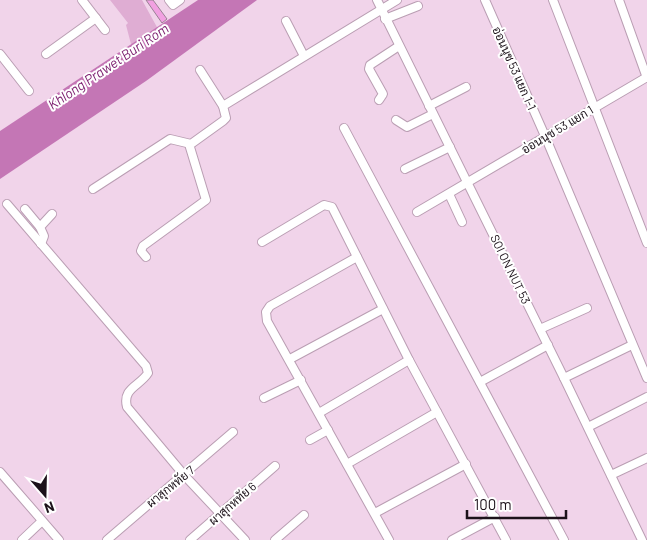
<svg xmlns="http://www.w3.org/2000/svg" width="647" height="540" font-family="Barlow,Sarabun,sans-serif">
<rect width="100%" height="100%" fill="#f1d4ea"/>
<path fill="#dfadd3" d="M110 0H142L158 29 132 48 126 25 128 23Z"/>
<path fill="#c476b5" d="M198 0H257L146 81 0 179V131Z"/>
<path fill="#f1a0e1" stroke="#9a8094" d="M146 0H153L167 19 162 23Z"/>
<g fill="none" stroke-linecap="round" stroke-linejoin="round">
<defs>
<g id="minor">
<path d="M82 0 105 30"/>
<path d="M169 0 173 5 180 0"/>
<path d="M377 0 564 378 642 540"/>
<path d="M485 0 545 136 647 378"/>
<path d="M553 0 647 243"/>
<path d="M619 0 647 78"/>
<path d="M385 19 418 6"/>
<path d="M286 21 304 56"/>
<path d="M0 54 29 91"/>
<path d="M46 54 96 18"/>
<path d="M200 70 223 106"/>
<path d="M379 100 383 94 369 69 370 65 399 46"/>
<path d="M429 106 466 87"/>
<path d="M396 120 407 127 433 114"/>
<path d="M344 128 564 540"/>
<path d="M405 169 450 147"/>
<path d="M93 189 170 139 191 144 223 121 226 118 223 106 397 0"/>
<path d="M449 194 462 222"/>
<path d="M7 204 146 366 148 373C140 386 122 388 127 407L184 475 245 540"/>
<path d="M25 209 40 227"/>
<path d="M417 212 647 77"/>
<path d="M262 242 324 205 332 207 409 360 506 540"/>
<path d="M41 244 44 236 40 227 52 214"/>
<path d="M146 257 141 251 143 246 206 200 189 144"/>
<path d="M357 257 270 306 266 312 267 321 389 540"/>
<path d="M540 329 587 308"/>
<path d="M290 359 383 309"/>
<path d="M564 378 632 345"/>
<path d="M480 382 548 345"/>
<path d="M264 398 301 380"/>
<path d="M319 413 409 360"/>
<path d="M588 427 647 397"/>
<path d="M310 440 328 430"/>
<path d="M347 464 437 412"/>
<path d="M0 472 59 540"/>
<path d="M611 475 647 458"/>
<path d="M375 513 466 464"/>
<path d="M22 540 42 521"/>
<path d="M107 540 233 432"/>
<path d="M190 540 275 466"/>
<path d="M275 540 304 515"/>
<path d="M452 540 495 517"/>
</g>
</defs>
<use href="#minor" stroke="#ba9eb3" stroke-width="10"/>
<use href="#minor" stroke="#fff" stroke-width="8"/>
</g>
<g text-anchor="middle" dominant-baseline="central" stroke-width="4" stroke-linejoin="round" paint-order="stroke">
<g font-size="12" fill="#1c121a" stroke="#fff">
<text transform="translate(515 68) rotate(66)">อ่อนนุช 53 แยก 1-1</text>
<text transform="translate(557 129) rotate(-31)">อ่อนนุช 53 แยก 1</text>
<text transform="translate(511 269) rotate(64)">SOI ON NUT 53</text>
<text transform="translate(170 486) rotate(-39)">ผาสุกหทัย 7</text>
<text transform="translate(232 503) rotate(-41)">ผาสุกหทัย 6</text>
</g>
<g font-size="14" font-style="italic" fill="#7d2070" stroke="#fff">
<text transform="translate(108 66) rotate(-34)">Khlong Prawet Buri Rom</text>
</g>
</g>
<g transform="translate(45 495) rotate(160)" stroke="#ffffff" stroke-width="4" paint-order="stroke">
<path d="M0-4L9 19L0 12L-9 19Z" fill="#1c121a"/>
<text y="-8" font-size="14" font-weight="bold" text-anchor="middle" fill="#1c121a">N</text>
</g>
<path d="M467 510v8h99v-8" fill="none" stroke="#1c121a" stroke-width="2.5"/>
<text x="474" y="510" font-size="15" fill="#1c121a" stroke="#ffffff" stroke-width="4" paint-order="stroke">100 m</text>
</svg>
